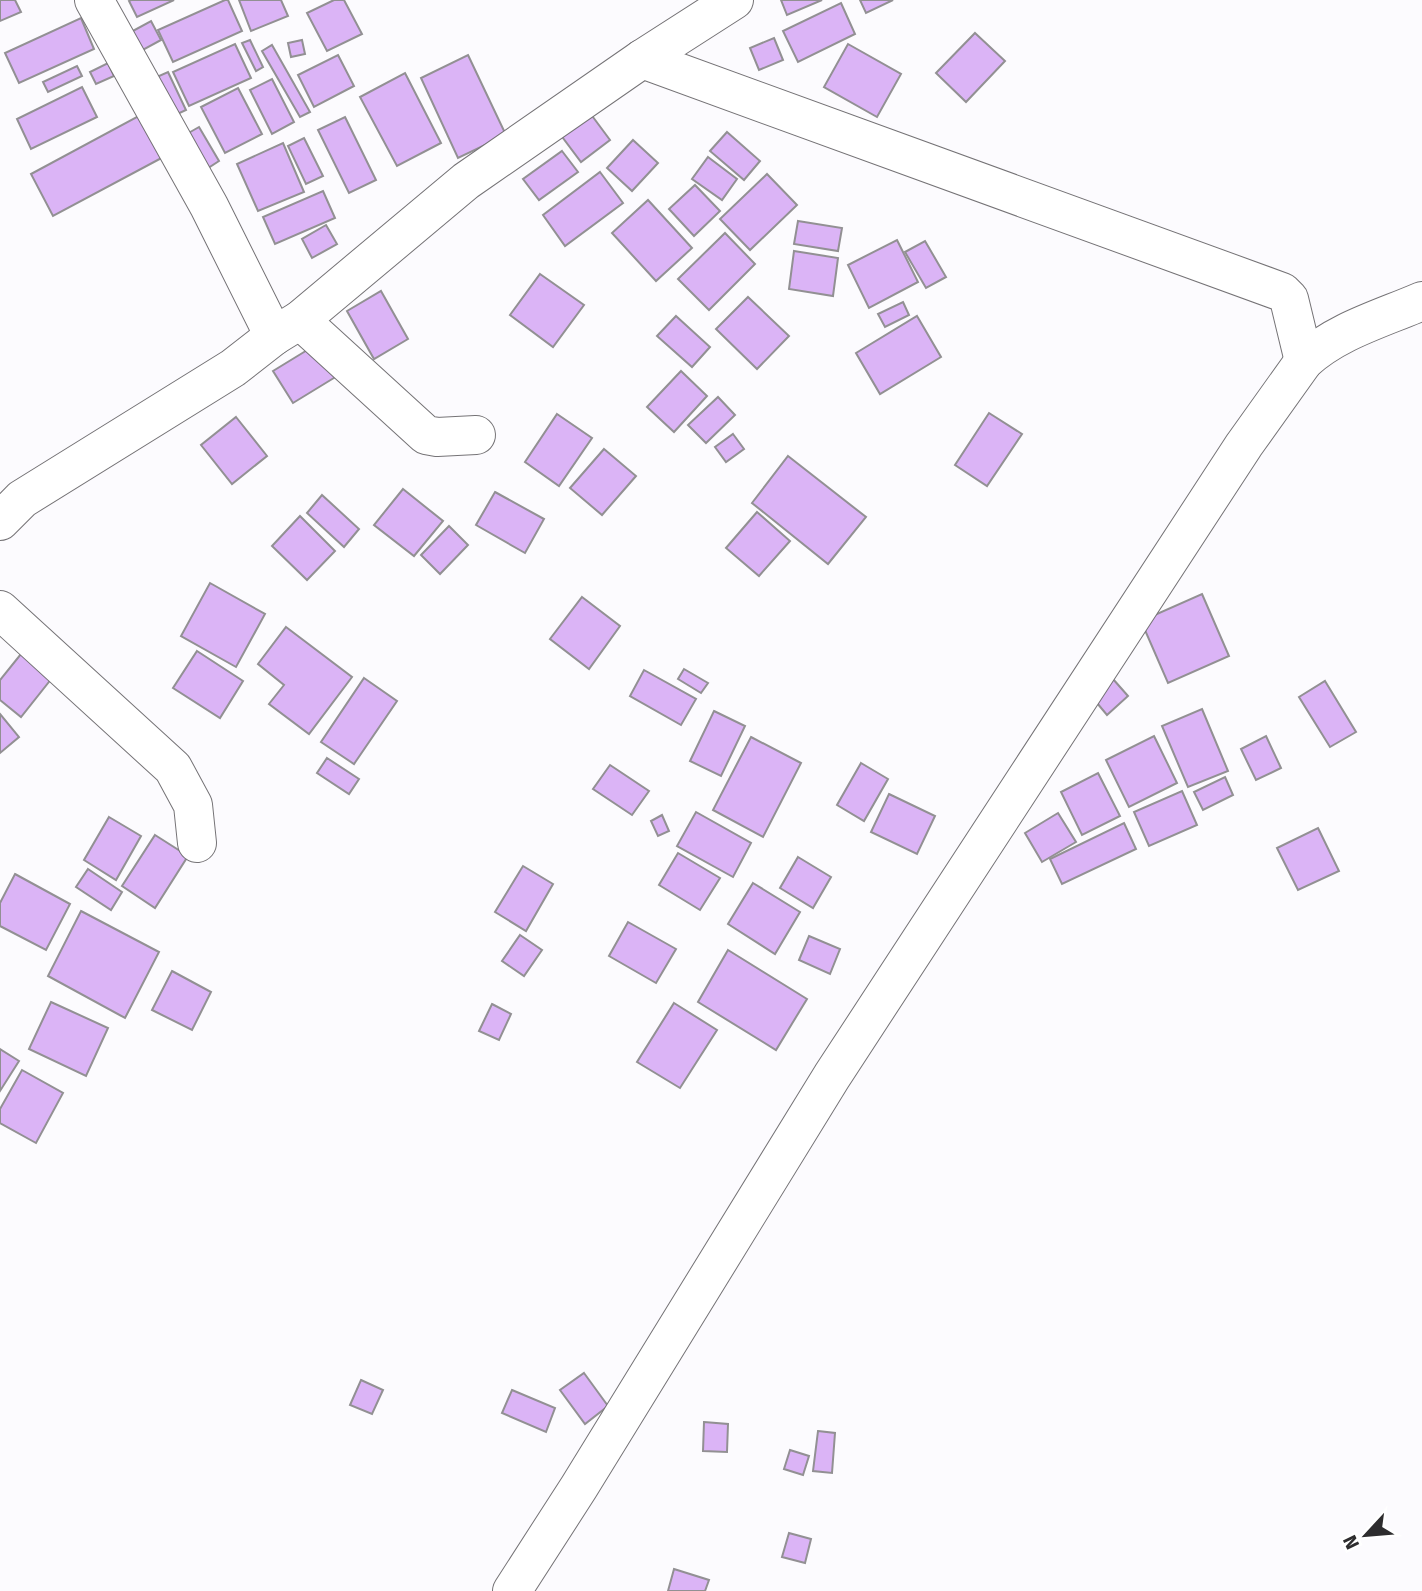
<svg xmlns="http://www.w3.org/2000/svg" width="1422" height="1591" font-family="'Fira Sans',sans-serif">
<rect width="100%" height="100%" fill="#fcfbfe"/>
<g fill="#dbb4f6" stroke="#929093" stroke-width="2">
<path d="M0 0H15L21 12 0 21Z"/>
<path d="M131 0H174L137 17 129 1Z"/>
<path d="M225 0H228L242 31 173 62 158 30Z"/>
<path d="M239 0H281L288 16 251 31Z"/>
<path d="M334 0H344L362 34 327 51 307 13Z"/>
<path d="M781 0H822L787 15Z"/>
<path d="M860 0H893L866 13Z"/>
<path d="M841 3 855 34 798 62 783 31Z"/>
<path d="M81 18 94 49 19 83 5 53Z"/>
<path d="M151 21 161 40 141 51 131 32Z"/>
<path d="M975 33 1005 61 966 102 936 73Z"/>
<path d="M774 38 783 60 759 70 750 48Z"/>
<path d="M250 40 263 67 256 71 242 43Z"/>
<path d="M302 40 305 54 291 57 288 43Z"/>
<path d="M235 44 251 78 189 106 173 72Z"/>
<path d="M848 44 901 74 877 117 824 87Z"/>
<path d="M272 45 310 112 300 117 262 51Z"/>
<path d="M338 55 354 86 314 107 298 75Z"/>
<path d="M468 55 506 135 458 158 421 78Z"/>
<path d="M108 63 114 76 96 84 90 72Z"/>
<path d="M77 66 82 76 48 92 43 82Z"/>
<path d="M168 72 186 110 169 118 150 80Z"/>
<path d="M405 73 441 143 397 166 360 97Z"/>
<path d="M272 79 294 122 272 134 250 90Z"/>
<path d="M82 87 97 117 31 149 17 119Z"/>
<path d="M238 88 262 134 225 153 201 107Z"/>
<path d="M146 112 169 154 53 216 31 174Z"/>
<path d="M590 113 610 140 581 162 560 134Z"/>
<path d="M345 117 376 180 349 193 318 130Z"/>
<path d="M199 127 219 161 205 170 185 135Z"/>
<path d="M727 132 760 161 744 180 710 151Z"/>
<path d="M304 138 323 176 306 184 288 146Z"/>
<path d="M633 140 658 163 632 191 607 168Z"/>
<path d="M283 143 304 192 258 211 237 164Z"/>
<path d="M562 151 578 172 539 200 523 179Z"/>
<path d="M708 157 737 179 722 200 692 179Z"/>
<path d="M600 172 623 203 565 246 543 215Z"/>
<path d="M767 174 797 205 750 250 720 219Z"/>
<path d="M695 185 720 211 694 236 669 209Z"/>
<path d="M323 191 335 218 275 244 263 217Z"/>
<path d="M648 200 692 248 656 281 612 233Z"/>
<path d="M798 221 842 228 838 251 794 244Z"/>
<path d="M326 225 337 244 312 258 302 239Z"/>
<path d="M725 233 755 264 709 310 678 279Z"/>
<path d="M897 240 918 282 869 308 848 265Z"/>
<path d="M925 241 946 277 926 288 905 252Z"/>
<path d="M794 251 838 258 833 296 789 289Z"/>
<path d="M540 274 584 305 553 347 510 315Z"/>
<path d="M381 291 408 339 374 359 347 311Z"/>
<path d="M748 297 789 336 757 369 716 329Z"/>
<path d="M903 302 909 315 885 327 878 314Z"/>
<path d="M676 316 710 347 692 367 657 336Z"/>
<path d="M917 316 941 357 880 394 856 353Z"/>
<path d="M322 341 342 373 293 403 273 371Z"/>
<path d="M681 371 707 396 674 432 647 407Z"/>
<path d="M718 397 735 415 706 443 688 425Z"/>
<path d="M989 413 1022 434 987 486 955 465Z"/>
<path d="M557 414 592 438 559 486 525 462Z"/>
<path d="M236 417 267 456 232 484 201 445Z"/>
<path d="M733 434 744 449 726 462 715 447Z"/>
<path d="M604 449 636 476 602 515 570 488Z"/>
<path d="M788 456 866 517 828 564 752 503Z"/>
<path d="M403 489 443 521 414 556 374 525Z"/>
<path d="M495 492 544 519 525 553 476 525Z"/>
<path d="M322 495 359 529 344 547 307 513Z"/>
<path d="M757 512 790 541 759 576 726 548Z"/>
<path d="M300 516 335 551 307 580 272 546Z"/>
<path d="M449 526 468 545 440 574 421 555Z"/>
<path d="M210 583 265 614 236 667 181 636Z"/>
<path d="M1202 594 1229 656 1168 683 1141 621Z"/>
<path d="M582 597 620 626 589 669 550 639Z"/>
<path d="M286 627 352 677 309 734 269 704 284 685 258 664Z"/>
<path d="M25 649 56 673 21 717 0 700V680Z"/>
<path d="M197 651 243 681 220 718 173 688Z"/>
<path d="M684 669 708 683 701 693 678 679Z"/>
<path d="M644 670 696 699 681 725 630 696Z"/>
<path d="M364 678 397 701 354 764 321 742Z"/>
<path d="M1113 679 1128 696 1107 715 1092 697Z"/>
<path d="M1325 681 1356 732 1330 747 1299 697Z"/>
<path d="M1202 709 1228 771 1188 787 1162 726Z"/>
<path d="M714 711 745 726 721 776 690 761Z"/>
<path d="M0 714 19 737 0 753Z"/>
<path d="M1154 736 1177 783 1129 807 1106 760Z"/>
<path d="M1266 736 1281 768 1256 780 1241 749Z"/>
<path d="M751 737 801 763 763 837 713 810Z"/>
<path d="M327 758 359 779 349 794 317 773Z"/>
<path d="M861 763 888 779 864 821 837 805Z"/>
<path d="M610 765 649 791 632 815 593 789Z"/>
<path d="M1098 773 1120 816 1082 835 1061 792Z"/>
<path d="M1225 777 1233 795 1203 810 1194 792Z"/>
<path d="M1182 791 1197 825 1149 846 1134 812Z"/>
<path d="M889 794 935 816 917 854 871 832Z"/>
<path d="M696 812 751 843 733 877 677 846Z"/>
<path d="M1058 813 1076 842 1042 862 1025 833Z"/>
<path d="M662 815 669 831 658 836 651 821Z"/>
<path d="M109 817 141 836 116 880 84 860Z"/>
<path d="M1124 823 1136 849 1062 884 1050 859Z"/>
<path d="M1318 828 1339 871 1298 890 1277 848Z"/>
<path d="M155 835 188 856 155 908 122 886Z"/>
<path d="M678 853 720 878 700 910 659 885Z"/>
<path d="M798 857 831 877 813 908 780 888Z"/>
<path d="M523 866 553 884 526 931 495 912Z"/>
<path d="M88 869 122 892 111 910 76 887Z"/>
<path d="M15 874 70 904 46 950 0 926V903Z"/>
<path d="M753 883 800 912 775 954 728 924Z"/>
<path d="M81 911 159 952 125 1018 48 976Z"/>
<path d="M628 922 676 949 656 983 609 956Z"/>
<path d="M520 935 542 950 524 976 502 961Z"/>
<path d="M809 936 840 949 830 974 799 960Z"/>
<path d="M728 950 807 999 776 1050 698 1002Z"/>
<path d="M172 971 211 992 192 1030 152 1010Z"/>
<path d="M51 1002 108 1028 86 1076 29 1049Z"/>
<path d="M674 1003 717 1030 680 1088 637 1062Z"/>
<path d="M492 1004 511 1014 499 1040 479 1031Z"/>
<path d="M0 1049 19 1061 0 1091Z"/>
<path d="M22 1070 63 1093 36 1143 0 1123V1109Z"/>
<path d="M584 1373 608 1406 585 1424 560 1390Z"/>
<path d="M361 1380 383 1390 372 1414 350 1405Z"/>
<path d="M512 1390 555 1408 546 1432 502 1413Z"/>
<path d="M704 1422 728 1424 727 1452 703 1451Z"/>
<path d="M818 1431 835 1433 832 1473 813 1471Z"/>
<path d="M790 1450 809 1456 803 1475 784 1469Z"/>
<path d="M789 1533 811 1539 805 1563 782 1557Z"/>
<path d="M674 1569 709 1580 705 1591H668Z"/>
</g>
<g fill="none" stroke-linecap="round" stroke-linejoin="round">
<defs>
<g id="minor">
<path d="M642 59 1282 292 1289 299 1304 361"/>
<path d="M300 320 426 435 437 437 476 435"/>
<path d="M274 336 300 320 466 181 642 59 734 0"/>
<path d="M0 521 22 499 233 368 274 336 209 206 94 0"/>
<path d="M0 610 173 768 193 805 197 843"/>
<path d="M512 1591 579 1487 832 1076 1244 445 1304 361C1336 331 1383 318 1422 301"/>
</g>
</defs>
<use href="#minor" stroke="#757376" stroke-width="40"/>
<use href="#minor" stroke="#fff" stroke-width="38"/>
</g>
<g transform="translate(1366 1535) rotate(244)" stroke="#ffffff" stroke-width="5" paint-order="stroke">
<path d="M0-5L12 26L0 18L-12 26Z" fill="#2d2c2e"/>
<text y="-10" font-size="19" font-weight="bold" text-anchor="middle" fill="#2d2c2e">N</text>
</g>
</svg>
